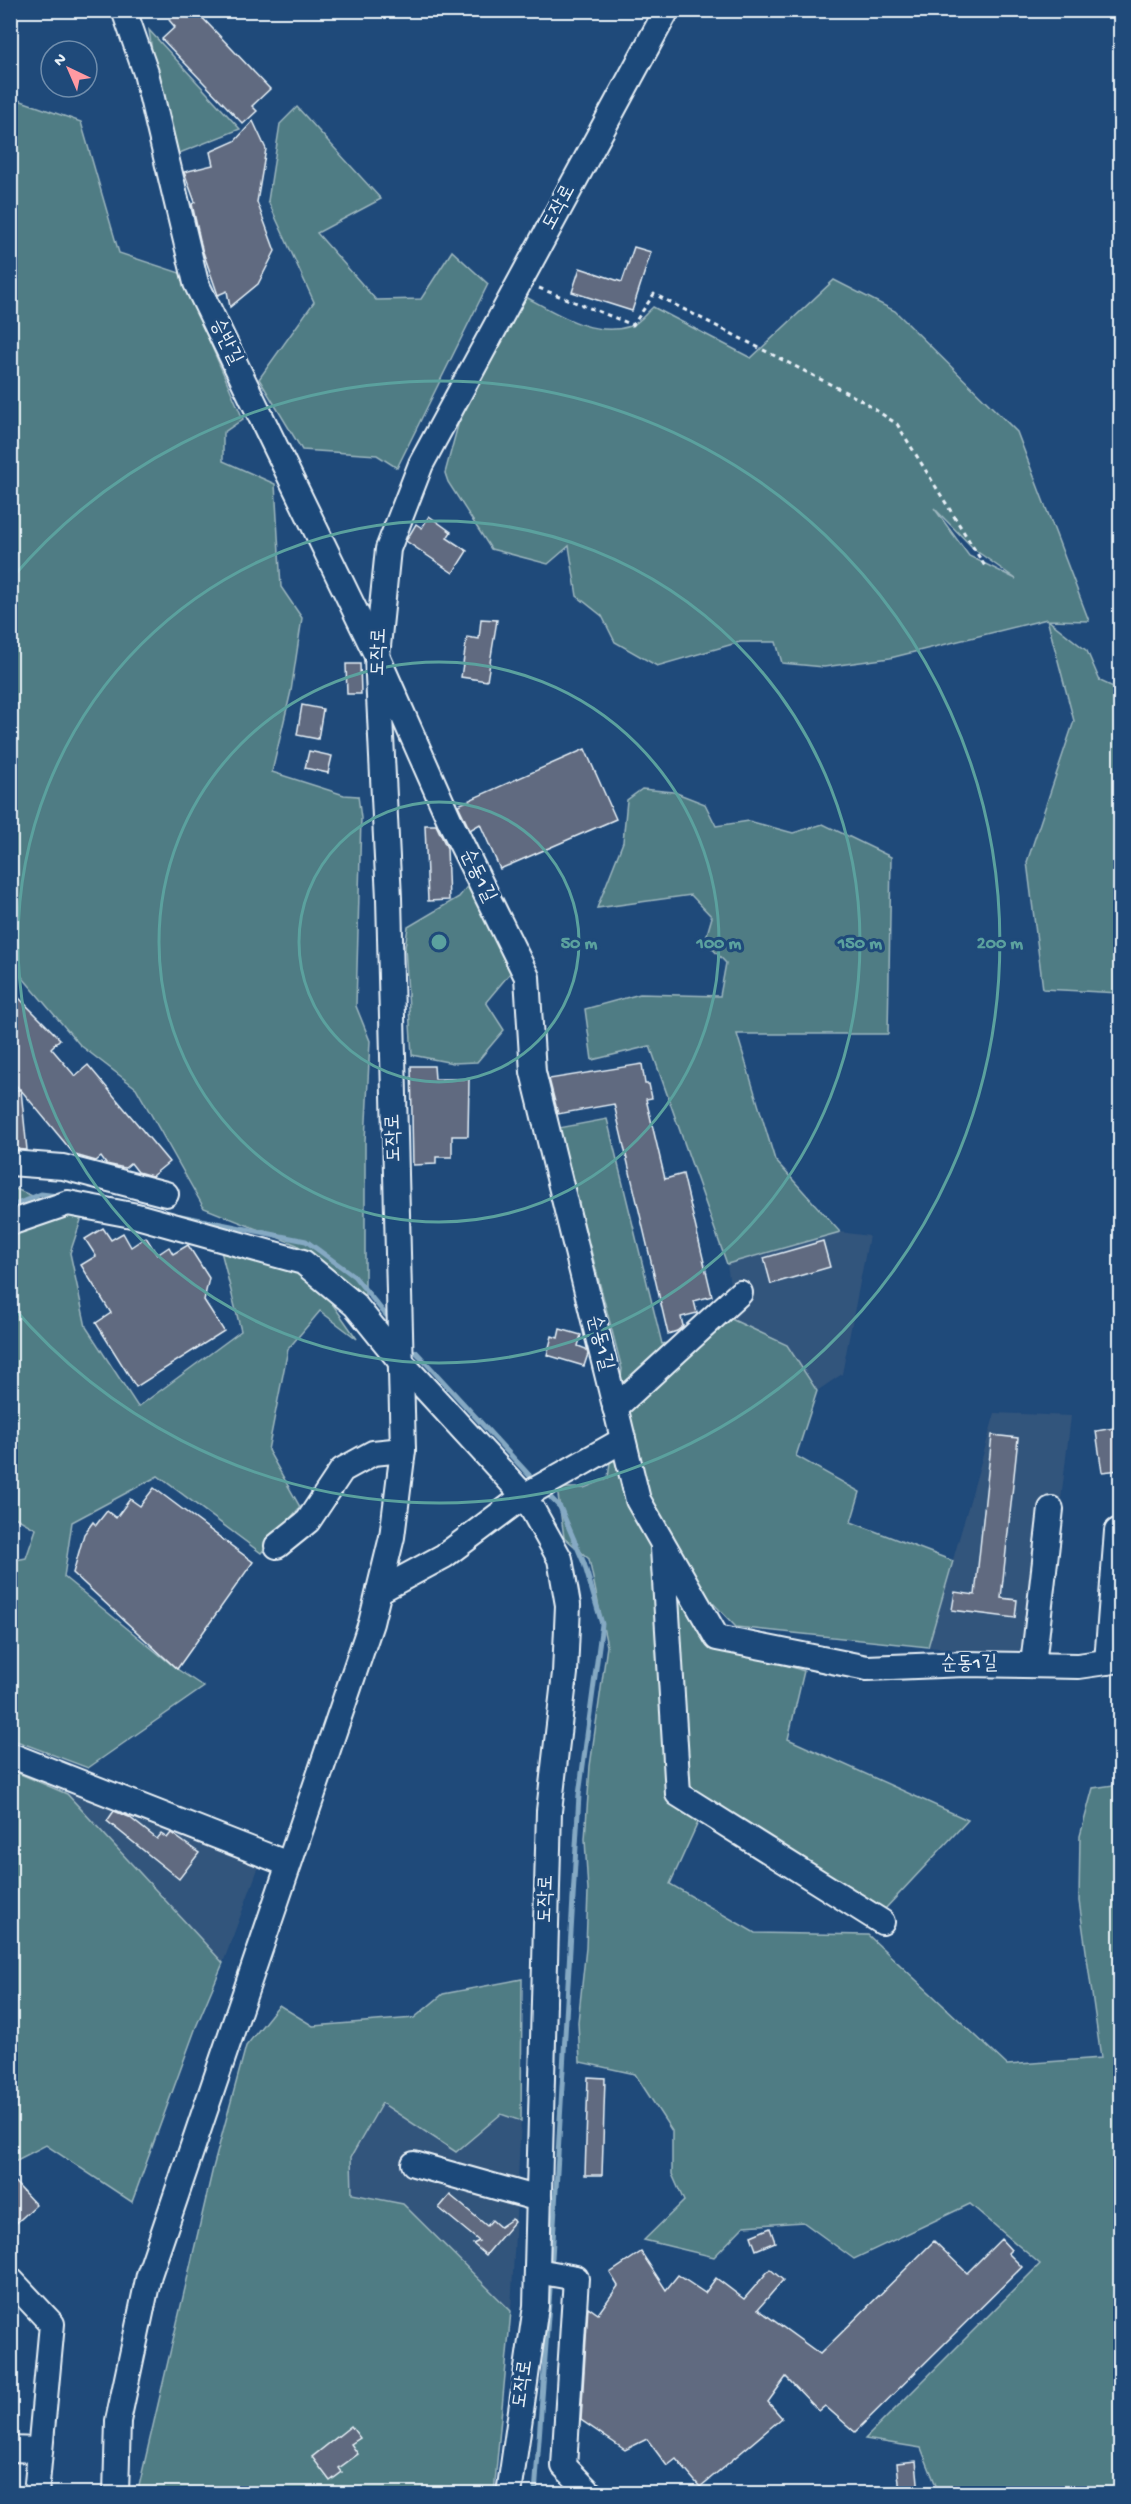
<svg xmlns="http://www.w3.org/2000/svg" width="1131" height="2504" font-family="'Gochi Hand','Poor Story',sans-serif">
<rect width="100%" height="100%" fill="#1f4a7a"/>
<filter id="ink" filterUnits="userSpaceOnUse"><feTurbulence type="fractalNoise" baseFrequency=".0167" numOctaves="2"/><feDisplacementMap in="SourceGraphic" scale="12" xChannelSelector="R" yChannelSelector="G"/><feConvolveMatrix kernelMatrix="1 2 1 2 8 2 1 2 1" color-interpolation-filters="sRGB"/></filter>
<g filter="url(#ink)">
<g fill="#32547c">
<path d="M840 1232 869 1236 842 1374 817 1391 787 1345 729 1318 734 1313 727 1264Z"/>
<path d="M995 1413 1071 1416 1042 1659 928 1647Z"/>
<path d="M82 1793 259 1866 223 1963 67 1794Z"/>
<path d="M382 2103 456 2152 501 2113 521 2121 511 2311 403 2204 352 2194 351 2157Z"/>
</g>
<g fill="#507c84" stroke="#9cb6be" stroke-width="1.5" fill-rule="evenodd">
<path d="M149 30 240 129 167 158Z"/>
<path d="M10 97 81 122 119 253 180 273 243 419 223 433V461L275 484 281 587 302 618 291 691 272 772 344 795 358 796 361 818 356 1006 370 1041 365 1141V1300L297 1245 204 1208 136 1088 80 1045 11 964Z"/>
<path d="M297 107 381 199 317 233 376 300 421 299 452 251 488 284 397 468 377 455 302 450 259 379 314 302 268 201 280 124Z"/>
<path d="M834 280 895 311 1017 432 1089 621 1048 620 1087 651 1100 681 1120 690V993L1043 989 1027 862 1074 721 1047 619 890 658 824 667 782 663 776 642H740L657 666 615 642 602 616 577 596 569 546 548 564 491 549 448 482 445 473 464 403 520 294C554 311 591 339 631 326 639 323 646 313 653 307L751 358ZM934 508 975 550 1016 579 969 556Z"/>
<path d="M642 789 674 792 705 804 716 826 749 821 793 833 823 824 891 857 888 1034H737L775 1160 840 1232 727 1264 650 1046 592 1060 585 1009 640 994 720 996 726 963 705 941 712 917 691 895 597 908 623 842 627 800Z"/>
<path d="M469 884 504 948 511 972 486 1002 504 1030 477 1062 453 1063 412 1055 405 947 408 927 459 897Z"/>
<path d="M607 1119 662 1344 708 1335 729 1318 787 1345 817 1391 796 1456 860 1492 851 1522 953 1561 928 1647 736 1627 714 1604 701 1637 804 1671 788 1739 968 1820 884 1910 675 1802 700 1818 670 1884 755 1933 868 1935 1007 2065 1101 2058 1079 1901 1080 1836 1093 1788 1120 1784V2493H939L921 2448 865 2439 1040 2264 970 2204 854 2259 803 2222 744 2226 714 2257 644 2240 684 2201 672 2174V2131L635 2074 580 2062 578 2022 586 1948 588 1891 585 1839 590 1766 607 1646 589 1559 564 1537 557 1488H584L608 1478 622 1369 559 1128Z"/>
<path d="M11 1187 82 1217 70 1253 86 1327 138 1407 241 1331 220 1247 303 1262 357 1339 320 1311 288 1349 268 1450 300 1507 261 1553 158 1476 72 1522 64 1577 177 1669 204 1687 88 1768 11 1739 10 1561 26 1558 36 1529 11 1515Z"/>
<path d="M11 1770 67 1794 223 1963 196 2027 132 2202 46 2145 13 2162 11 2159Z"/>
<path d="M522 1979 521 2121 501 2114 456 2152 382 2103 351 2157 352 2194 403 2204 511 2311 494 2493 139 2494V2486L213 2168 246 2046 279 2005 313 2026 414 2018 443 1994Z"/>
</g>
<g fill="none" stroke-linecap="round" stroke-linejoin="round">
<g stroke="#85a9c3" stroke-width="5">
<path d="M12 1206 41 1194 58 1196"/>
<path d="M171 1214 306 1241 354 1276 386 1315"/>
<path d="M416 1352 529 1475"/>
<path d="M551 1498 560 1507 584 1563 602 1624 579 1795 552 2258"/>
<path d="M535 2494 550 2289"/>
</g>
</g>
<g fill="#606b80" stroke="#e8f1f8" stroke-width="1.5">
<path d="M180 10H195L270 89 252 106 257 111 243 124 162 39 175 27 169 20Z"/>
<path d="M253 121 266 149 257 202 275 251 258 284 230 307 227 291 218 295 202 249 192 204 195 202 184 172 213 165 210 152 235 141Z"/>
<path d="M634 247 651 252 632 311 572 292 580 268 622 282Z"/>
<path d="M429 516 451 532 447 538 467 551 453 573 406 541 416 524 422 528Z"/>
<path d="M481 619 497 620 487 681 461 677 467 637 479 639Z"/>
<path d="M346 664H360L361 694H347Z"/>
<path d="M302 705 323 709 318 739 297 735Z"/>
<path d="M585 749 616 819 500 869 480 824 470 830 458 805Z"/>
<path d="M309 751 332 756 328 773 305 768Z"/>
<path d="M425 825H436L447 848 449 900 428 901Z"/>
<path d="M10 989 60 1039 51 1048 75 1076 88 1065 169 1162 152 1176 138 1172 131 1163 125 1168 106 1164 101 1157 96 1161 75 1155 21 1090 27 1150 12 1149 10 1090H20L10 1078Z"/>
<path d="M642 1064 645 1084H649L652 1098 646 1099 665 1179 683 1174 712 1296 694 1301 697 1313 681 1317 683 1326 677 1331 668 1334 614 1104 558 1114 549 1079Z"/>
<path d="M411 1066H434L435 1079H469L468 1136H452V1157H436V1164L413 1165Z"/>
<path d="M103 1228 111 1240 123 1233 131 1247 146 1237 157 1255 169 1247 173 1254 188 1245 209 1278 204 1300 224 1331 136 1387 96 1323 111 1313 81 1265 96 1256 85 1239Z"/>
<path d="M823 1241 830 1267 771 1284 764 1258Z"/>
<path d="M560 1329 581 1335 578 1346 586 1349 588 1354 584 1366 547 1355 552 1336 558 1338Z"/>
<path d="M1120 1427V1470L1102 1472 1096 1431Z"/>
<path d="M992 1435 1018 1438 1001 1598 1017 1600 1015 1618 952 1610 955 1592 975 1595Z"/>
<path d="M154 1488 253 1562 177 1669 73 1573 84 1534 93 1522 96 1525 107 1511 116 1518 130 1499 140 1506Z"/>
<path d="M114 1811 129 1817 157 1839 161 1834 167 1838 171 1833 199 1853 179 1879 107 1821Z"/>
<path d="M588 2077 605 2078 602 2175H585Z"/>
<path d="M10 2177 36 2205 10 2229Z"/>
<path d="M450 2195 487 2226 492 2220 500 2227 512 2219 514 2222 486 2255 473 2244 479 2241 439 2208Z"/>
<path d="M770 2228 775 2242 756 2250 751 2236Z"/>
<path d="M1001 2239 1011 2250 1008 2253 1022 2267 855 2432 825 2406 819 2411 786 2377 768 2402 782 2418 700 2487 676 2459 667 2466 647 2439 625 2450 581 2420 588 2307 598 2314 618 2286 610 2273 641 2252 666 2290 678 2275 705 2293 716 2278 744 2299 770 2269 783 2280 758 2309 820 2354 934 2241 967 2273Z"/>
<path d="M351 2426 360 2438 351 2444 358 2454 339 2468 342 2472 330 2481 312 2457Z"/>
<path d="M916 2461 919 2493H900L897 2463Z"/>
</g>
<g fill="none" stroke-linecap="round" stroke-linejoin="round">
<defs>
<g id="minor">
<path d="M124 10 146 73 196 283 377 656 450 821 527 977 533 1072 638 1500 717 1638 867 1668 965 1664 1078 1666 1120 1660"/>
<path d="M10 1163 63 1167 166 1194"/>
<path d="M10 1223 68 1203 137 1216 303 1262 355 1305 401 1362 526 1498 560 1559 568 1605 565 1673 549 1811 536 2306 509 2494"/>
<path d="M615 1408 740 1293"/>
<path d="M277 1546 308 1521 342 1470 373 1453 403 1450"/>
<path d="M663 1548 678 1794 882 1922"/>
<path d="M379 1591 444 1556 524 1496 623 1440"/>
<path d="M1107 1662 1117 1531"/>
<path d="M1033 1665 1051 1509"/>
<path d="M10 1755 288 1864"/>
<path d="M414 2164 539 2199"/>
<path d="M537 2271 576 2278 564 2466 591 2494"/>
<path d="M10 2279 52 2324 36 2494"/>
<path d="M10 2449 40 2450"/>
<path d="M116 2494 118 2421 149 2275 371 1623 392 1537 403 1450 389 898 377 656 388 549 421 464 667 10"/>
</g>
</defs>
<use href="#minor" stroke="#e8f1f8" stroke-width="28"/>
<g stroke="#e8f1f8" stroke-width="3" stroke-dasharray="4.5 4.5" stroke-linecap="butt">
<path d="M539 288 633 325 654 294 859 399 897 424 986 568"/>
<path d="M10 868 16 869"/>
</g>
<use href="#minor" stroke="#1f4a7a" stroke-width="24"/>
</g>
</g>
<g fill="none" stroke="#5ba19e" stroke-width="3">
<circle cx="439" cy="942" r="140"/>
<circle cx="439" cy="942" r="280"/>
<circle cx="439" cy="942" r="421"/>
<path d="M12 578A561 561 0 1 1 12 1306"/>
</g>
<g text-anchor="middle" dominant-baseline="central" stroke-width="6" stroke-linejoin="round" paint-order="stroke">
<g font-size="20" fill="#e8f1f8" stroke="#1f4a7a">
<text transform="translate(560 208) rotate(-62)">도작로</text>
<text transform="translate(225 342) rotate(64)">승반길</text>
<text transform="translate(380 652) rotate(-88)">도작로</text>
<text transform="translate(477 876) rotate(64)">순동1길</text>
<text transform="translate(395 1138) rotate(-92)">도작로</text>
<text transform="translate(599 1343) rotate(76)">순동1길</text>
<text transform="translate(969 1665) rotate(-1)">순동1길</text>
<text transform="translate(547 1899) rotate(-88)">도작로</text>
<text transform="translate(524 2384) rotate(-82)">도작로</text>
</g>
</g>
<circle cx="439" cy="942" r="9" fill="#5ba19e" stroke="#1f4a7a" stroke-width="3"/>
<g font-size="18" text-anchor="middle" font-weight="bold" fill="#5ba19e" stroke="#1f4a7a" stroke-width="6" stroke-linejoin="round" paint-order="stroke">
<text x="579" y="948">50 m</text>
<text x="719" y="948">100 m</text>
<text x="860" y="948">150 m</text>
<text x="1000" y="948">200 m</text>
</g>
<rect width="1131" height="2504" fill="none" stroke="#1f4a7a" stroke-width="36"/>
<rect x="18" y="18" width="1095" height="2468" fill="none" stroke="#e8f1f8" stroke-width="2" filter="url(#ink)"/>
<g transform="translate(69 69) rotate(316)"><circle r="28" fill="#1f4a7a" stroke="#6f8dac" stroke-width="1.5"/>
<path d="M0-4.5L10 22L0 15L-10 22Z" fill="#ff9aa2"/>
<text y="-9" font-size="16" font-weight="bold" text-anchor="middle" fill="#e8f1f8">N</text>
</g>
</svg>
